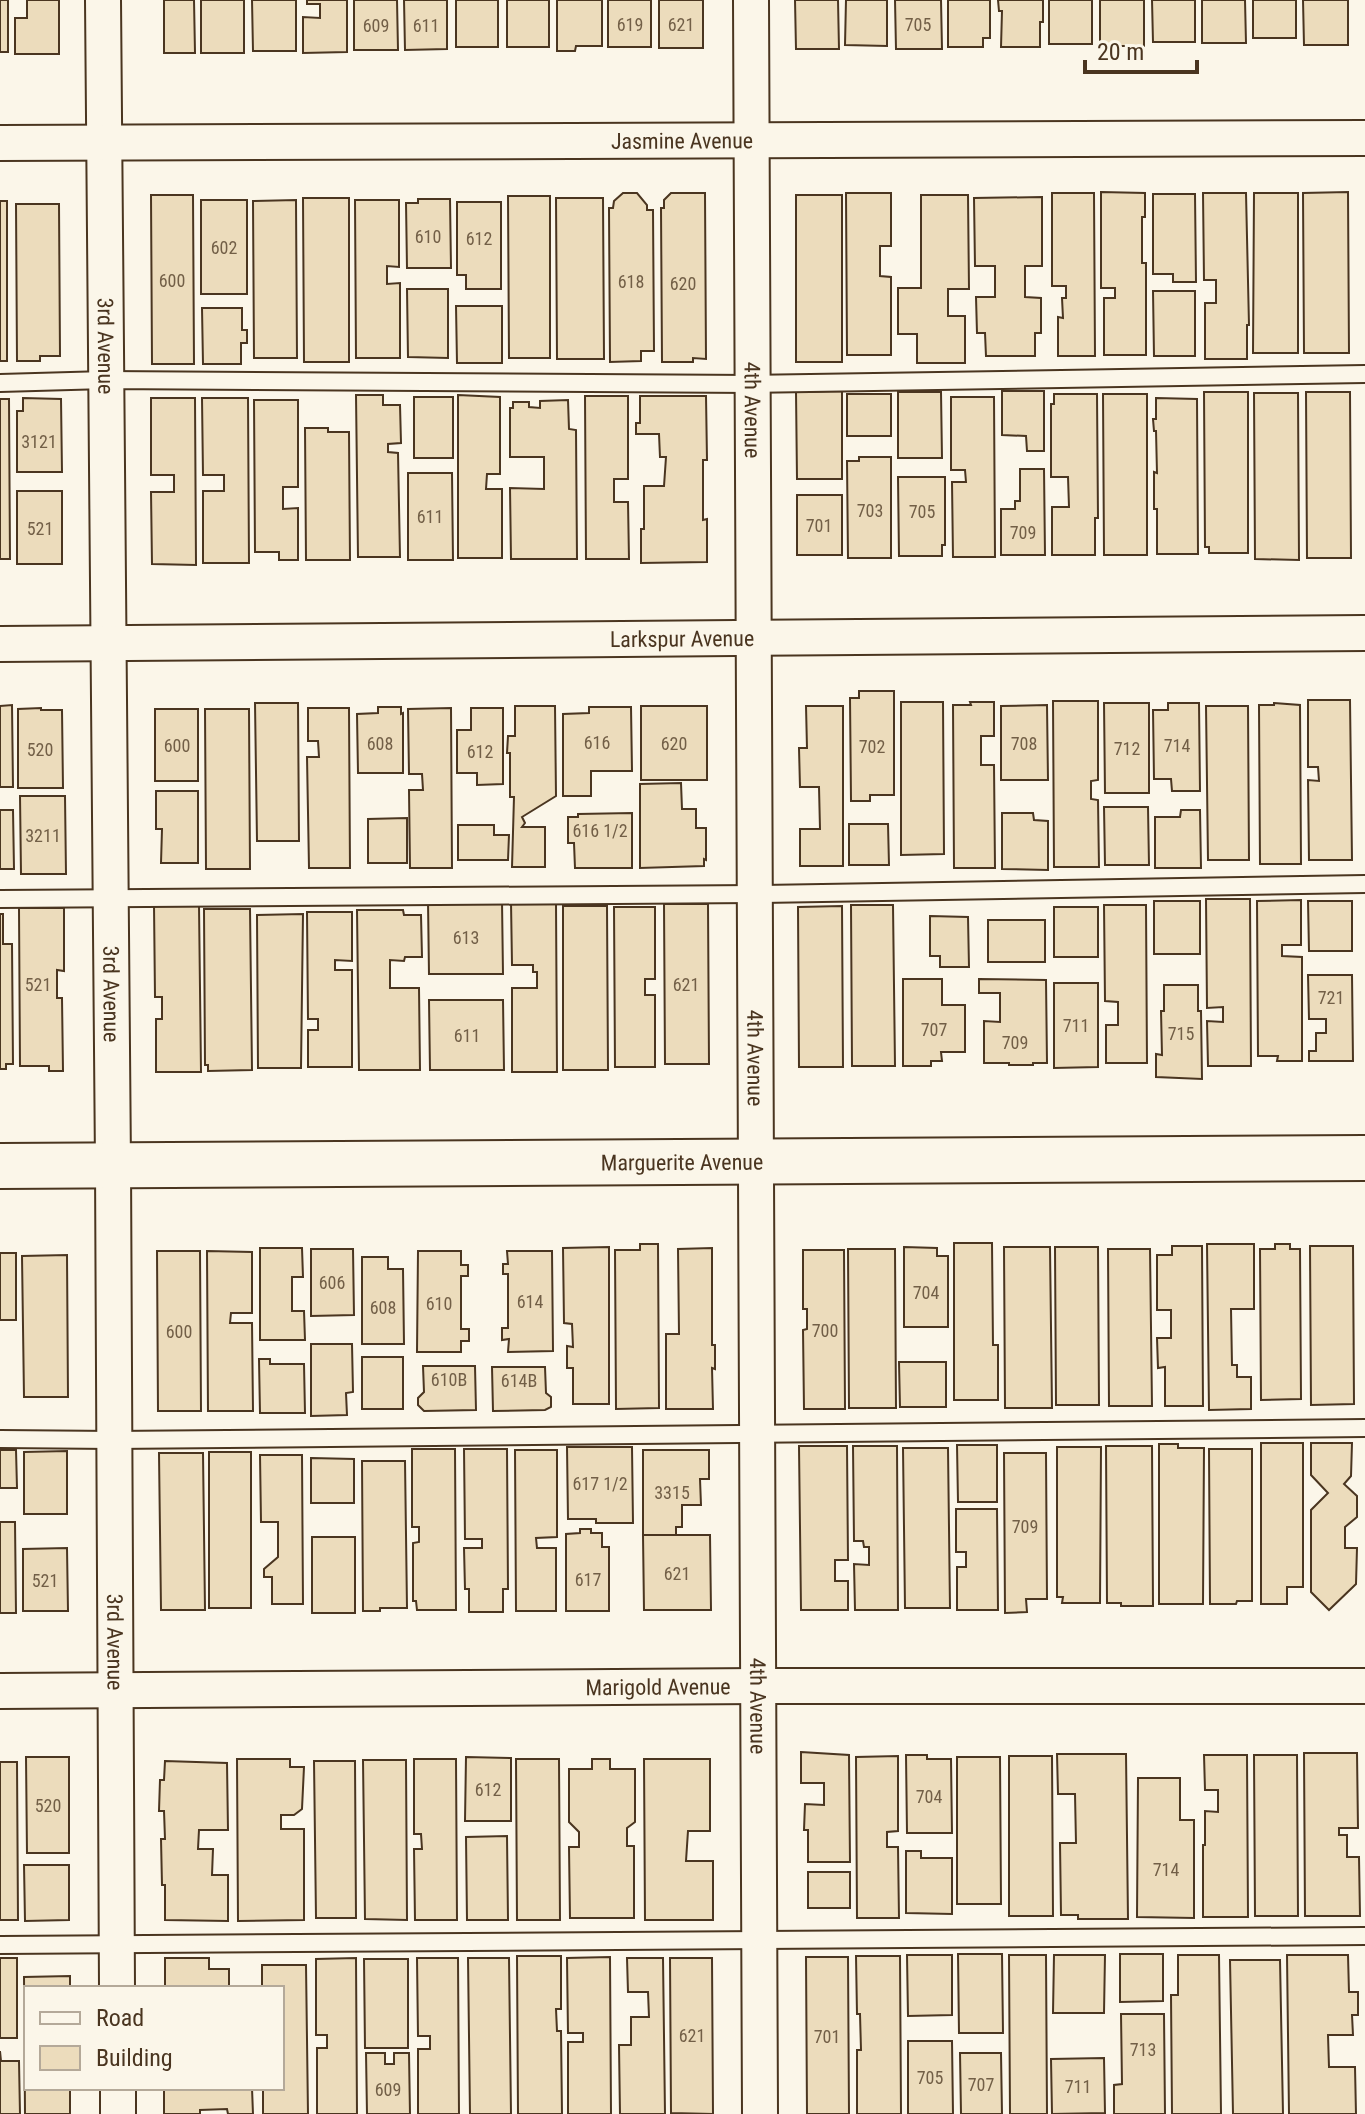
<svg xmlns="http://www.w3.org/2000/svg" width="1365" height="2114" font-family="'Roboto Condensed',sans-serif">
<rect width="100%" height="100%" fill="#fbf6e9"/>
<g fill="#ecdcbc" stroke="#4a3520" stroke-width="2">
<rect x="0" y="0" width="8" height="52"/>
<path d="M27 0H59V54H15V18H27Z"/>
<path d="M164 0H194L195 53H164Z"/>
<rect x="201" y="0" width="43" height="53"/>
<path d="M252 0H296V51H253Z"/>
<path d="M307 0H347V52L303 53V17L320 18V4H307Z"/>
<path d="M354 0H397L398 50H354Z"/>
<path d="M404 0H447V49L405 50Z"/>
<rect x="456" y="0" width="42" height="47"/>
<rect x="507" y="0" width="42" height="47"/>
<path d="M557 0H602V46H576L575 51H557Z"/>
<rect x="608" y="0" width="43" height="47"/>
<rect x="659" y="0" width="44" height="48"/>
<path d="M795 0H838L839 49H796Z"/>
<path d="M846 0H887V46L845 45Z"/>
<path d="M895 0H941L942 49H896Z"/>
<path d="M948 0H990V38H983V47H948Z"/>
<path d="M998 0H1043V22H1040V47H1001L1002 11H999Z"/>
<rect x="1049" y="0" width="43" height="44"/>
<rect x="1100" y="0" width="44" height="46"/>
<path d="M1152 0H1195V42H1153Z"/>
<path d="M1202 0H1245L1246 43H1202Z"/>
<rect x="1253" y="0" width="43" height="38"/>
<path d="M1303 0H1348V45H1304Z"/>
<path d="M1101 192 1145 193V217H1142V263H1146V355H1104V298H1115V288H1101Z"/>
<path d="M1348 192 1349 353H1304L1303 193Z"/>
<path d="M623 193H637L647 205V210H653L654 351H641V361L610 362 609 208H613L614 201Z"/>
<path d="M671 193H705L706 359 693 358V362H662L661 208H664V200Z"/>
<path d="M846 193H891V246H880V276L891 277V355H847Z"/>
<path d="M1052 193H1094L1095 356H1058V317L1063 318 1062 298H1066V286H1052Z"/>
<path d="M1203 193H1246L1249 325H1247V359H1205V303H1216V280H1204Z"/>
<path d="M1254 193H1298V353H1253Z"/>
<path d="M1153 194H1195L1196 282H1173V274H1153Z"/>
<path d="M151 195H193L194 364H152Z"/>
<rect x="796" y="195" width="46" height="167"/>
<path d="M921 195H968L969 289H948V316H965V363H917V334H898V288H921Z"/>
<path d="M508 196H550V358H509Z"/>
<path d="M1042 197V266H1025V297L1041 298V333H1035V356H986L985 333H977L976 297H995V266H975L974 198Z"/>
<path d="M303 198H349V362H304Z"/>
<path d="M556 198H603L604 359H557Z"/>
<path d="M418 199H450L451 268H407L406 203H418Z"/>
<rect x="201" y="200" width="46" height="94"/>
<path d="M296 200 297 358H254L253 201Z"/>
<path d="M355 200H399V267L387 266V284L400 283V358H356Z"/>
<rect x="0" y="201" width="7" height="160"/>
<path d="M457 202H501V289H466V275H457Z"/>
<path d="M16 204H59L60 356H40V361H17Z"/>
<path d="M407 289H448V358L408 357Z"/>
<path d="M1153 291H1195V356H1154Z"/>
<path d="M456 306H502V363H457Z"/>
<path d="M202 308H242V330H247V343H241V364H203Z"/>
<path d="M842 391V479H797L796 392Z"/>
<path d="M1002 391H1044V451H1027L1026 436 1002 435Z"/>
<path d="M898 392H941L942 458H898Z"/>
<path d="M1204 392H1248V553H1209V547H1205Z"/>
<path d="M1306 392H1350L1351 558H1307Z"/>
<path d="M1254 393H1298L1299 560 1255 559Z"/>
<rect x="847" y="394" width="44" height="42"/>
<path d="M1054 394H1097L1098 518H1095V555H1052V507H1069L1068 477H1051V404H1054Z"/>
<path d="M1103 394H1147V555H1104Z"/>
<path d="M356 395H383V405H400L401 443 388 444V452L398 453 400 557H358Z"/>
<path d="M458 395 500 397V474H487L486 489H502V558H458Z"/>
<path d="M585 396H628V479H614V502H628L629 559H586Z"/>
<path d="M640 396H706L707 460H703V520L707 519V562L641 563V529H644V486H664L666 457H660L659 434H636V423H640Z"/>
<rect x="414" y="397" width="39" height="61"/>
<path d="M951 397H994L995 557H953L952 482H966L965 470H951Z"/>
<path d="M23 398 61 399 62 472H17V411H23Z"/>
<path d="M151 398H195L196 565 152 564 151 492H174V475H151Z"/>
<path d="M202 398H248L249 563H203V491H224V475H203Z"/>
<path d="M1156 398 1197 399 1198 554H1157V509H1154V472L1157 473 1156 431H1154L1153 419H1156Z"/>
<path d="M0 399H9L10 559H0Z"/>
<path d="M254 400H298V487H283V509L298 508V560H279V552H255Z"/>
<path d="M568 400 569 429 576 430 577 559H511L510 488 544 489V457H510V408H513V402H529V407L540 408V401Z"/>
<path d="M305 428H328V432H349L350 560H306Z"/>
<path d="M859 457H891V558H848L847 461H859Z"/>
<path d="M1020 469H1044L1045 555H1001V509H1015V501H1020Z"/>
<path d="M408 473H452L453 560H408Z"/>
<path d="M898 477H945V545H942V556H899Z"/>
<rect x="17" y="491" width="45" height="73"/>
<rect x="797" y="495" width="45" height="60"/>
<path d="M859 691H894V795H870V801H851L850 698H859Z"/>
<path d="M1308 700H1350L1352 860H1309L1308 780 1319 781 1318 767H1308Z"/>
<path d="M1053 701H1098V780L1091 781V799L1098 800 1099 867H1054Z"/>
<path d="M901 702H943L944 854 901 855Z"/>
<path d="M970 702H994V736H981V765H994L995 868H954L953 705H971Z"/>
<path d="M255 703H298L299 841H257Z"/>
<path d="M1104 703H1149V793H1105Z"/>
<path d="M1168 703H1199L1200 791H1172L1171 779H1154L1153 710H1168Z"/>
<path d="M1274 703 1300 705 1301 864H1260L1259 705H1274Z"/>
<path d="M12 705 13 787H0V706Z"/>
<path d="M1047 705 1048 780H1001V706Z"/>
<path d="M515 706H555L556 796 522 817 525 823 522 827H545V867H512L514 797H510V753H507L508 736H515Z"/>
<rect x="641" y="706" width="66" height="74"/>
<path d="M806 706H843V866H800V829H820L819 787H800L799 748H807Z"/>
<path d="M1206 706H1248L1249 860H1208Z"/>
<path d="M378 707H401V714L403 713V773H358L357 714 378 713Z"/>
<path d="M589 707H631L632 771H591V796H563V714L589 713Z"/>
<path d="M41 708V710H62L63 788H18V709Z"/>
<path d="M308 708H349L350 868H309L307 757H319L318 741H308Z"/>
<path d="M451 708 452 868H410L409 790H423L422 774H409L408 709Z"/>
<path d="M471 708H503V784L477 785V773H457V730H471Z"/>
<rect x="155" y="709" width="43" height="72"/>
<path d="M205 709H249L250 869H206Z"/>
<path d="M681 783 682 809H696V828H706V860L704 859V866L640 868V784Z"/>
<path d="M156 791H198V863H161L162 829H156Z"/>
<path d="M20 796H65L66 874H21Z"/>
<path d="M1104 807H1148L1149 865H1105Z"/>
<path d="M0 810H13L14 869H0Z"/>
<path d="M1181 810H1200L1201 868H1155V817H1180Z"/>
<path d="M632 813V868H575L574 843H568V817H578V814Z"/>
<path d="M1002 813H1033L1034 820 1048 821V870L1002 869Z"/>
<path d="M407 818V863H368V819Z"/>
<path d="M849 824H888L889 865H849Z"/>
<path d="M458 825H494V835H509L508 860H458Z"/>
<path d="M1206 899H1250L1251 1066H1208L1207 1021 1223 1022V1007L1207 1008Z"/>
<path d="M1301 900V945H1282V956L1302 957V1061H1277L1278 1056H1258L1257 901Z"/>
<path d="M428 901H502L503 974H429Z"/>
<rect x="1154" y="901" width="46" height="53"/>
<path d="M1308 901H1352V951H1309Z"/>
<path d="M511 902H556L557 1072H512V988H537V972H533V965H512Z"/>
<path d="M664 904H708L709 1064H665Z"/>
<path d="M154 905H199L201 1072H156V1019H162V997H155Z"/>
<path d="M851 905H893L895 1066H852Z"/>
<path d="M1104 905H1146L1147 1063H1106V1025H1118V1002L1105 1001Z"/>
<path d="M563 906H607L608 1070H563Z"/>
<path d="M842 906 843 1067H799L798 907Z"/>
<path d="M614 907H655V979H645V995H655V1067H615Z"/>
<rect x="1054" y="907" width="44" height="50"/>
<path d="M19 908H64V971L57 970V998H62L63 1071H49V1066H20Z"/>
<path d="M204 909H250L252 1070 208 1071V1065H205Z"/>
<path d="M357 910H403L404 915H421L422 957H405L404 961 390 960V988H419L420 1070H359Z"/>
<path d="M307 912H352V961L335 960V970H352V1067H308V1030H318V1019H308Z"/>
<path d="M0 914H3V944H12L13 1064H6V1069H0Z"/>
<path d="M303 914 301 1068H258L257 915Z"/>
<path d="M930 916 968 917 969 967H940V956H930Z"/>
<rect x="988" y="920" width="57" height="42"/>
<path d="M1308 975H1352L1353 1061H1309V1051H1316V1033H1326V1019H1309Z"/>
<path d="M903 979H942V1005H965V1052H941L942 1061H931V1066H903Z"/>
<path d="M979 979 1046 980 1047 1063H1033V1065H1009V1063H984V1021L1000 1022V993H979Z"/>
<path d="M1054 983H1098V1067L1054 1068Z"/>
<path d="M1164 985H1198V1011H1201L1202 1079 1156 1077V1054L1162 1055 1161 1011H1164Z"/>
<path d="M429 1000H503L504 1070H430Z"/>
<path d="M954 1243H992L993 1345H998V1400H954Z"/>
<path d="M640 1244H658L659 1408 616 1409 615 1250H640Z"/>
<path d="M1207 1244H1254V1309H1231L1232 1365H1237V1377H1251V1409L1209 1410Z"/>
<path d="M1275 1244H1290V1249H1300L1301 1399 1261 1400 1260 1249H1275Z"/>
<path d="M1172 1246H1202L1203 1406H1165V1367L1158 1368 1157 1338H1171V1310H1157V1255H1172Z"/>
<path d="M1310 1246H1353L1354 1404 1311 1405Z"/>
<path d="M609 1247V1404H573V1368H567V1346L573 1347 572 1324 564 1323 563 1248Z"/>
<path d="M904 1247 937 1248V1256H948V1327H904Z"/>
<path d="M1004 1247H1050L1052 1408H1005Z"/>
<path d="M1055 1247H1098L1099 1405H1056Z"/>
<path d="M260 1248H302L303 1277H292V1311H304L305 1340H260Z"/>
<path d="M712 1248V1345H715V1369L712 1368 713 1409H666V1334H679L678 1249Z"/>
<path d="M311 1249H353L354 1315 311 1316Z"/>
<path d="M848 1249H895L896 1408H849Z"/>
<path d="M1108 1249H1150L1152 1406H1109Z"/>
<path d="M803 1250H844L845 1409H804L803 1330 807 1329V1309H803Z"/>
<path d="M157 1251H200L201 1411H158Z"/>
<path d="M207 1251 252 1252V1313H231L230 1323H252L253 1411H208Z"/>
<path d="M418 1251H461V1265H468V1276H461V1329H469V1341H461V1352H417Z"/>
<path d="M507 1251H552L553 1351 508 1352 509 1339 502 1340V1328H508V1274H503V1264H508Z"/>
<rect x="0" y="1253" width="16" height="67"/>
<path d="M67 1255 68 1397H24L22 1256Z"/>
<path d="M362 1257H388V1269H403L404 1344H362Z"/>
<path d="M311 1344H352L353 1392 346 1393 347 1415 311 1416Z"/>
<rect x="362" y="1357" width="41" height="52"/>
<path d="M259 1359H270V1364H304L305 1413H260Z"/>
<path d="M899 1362H946V1407H900Z"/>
<path d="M423 1366H475L476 1410 424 1411 418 1405V1398L424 1392Z"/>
<path d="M492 1367H545L546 1393 551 1397V1407L545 1410 493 1411Z"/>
<path d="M1261 1443H1303V1587H1287V1604H1261Z"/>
<path d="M1311 1443H1352L1351 1476 1344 1484 1357 1496V1517L1345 1527V1548H1357L1356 1584 1329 1610 1311 1592V1510L1328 1493 1311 1475Z"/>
<path d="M1159 1444H1178V1448H1204L1203 1604H1159Z"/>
<path d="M957 1445H997V1502H958Z"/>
<path d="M799 1446H847L848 1560H835V1581H848V1610H801Z"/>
<path d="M853 1446H897L898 1610H855L854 1564 869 1565V1547H864L863 1541H854Z"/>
<path d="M1106 1446H1152L1153 1606H1121V1603H1107Z"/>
<path d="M567 1447H632L633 1523H596V1519H568Z"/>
<path d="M1057 1447H1101L1100 1603H1062L1063 1597H1057Z"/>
<path d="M903 1448H948L950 1608H905Z"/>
<path d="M412 1449H455L456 1610H417L416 1601H413V1543L419 1542V1527H412Z"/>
<path d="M464 1449H507L508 1589H503V1612H469V1589H465L464 1548H482V1539H465Z"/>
<path d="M1209 1449H1252V1601H1237L1236 1604H1210Z"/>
<path d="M0 1450H16L17 1488H0Z"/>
<path d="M515 1450H557V1537L536 1538 537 1548H556V1611H516Z"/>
<path d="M643 1450H709V1479H700L701 1505H682V1527H676V1535H643Z"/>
<path d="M67 1451V1514H24V1452Z"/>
<rect x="209" y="1452" width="42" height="156"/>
<path d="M159 1453H203L205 1610H161Z"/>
<path d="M1004 1453H1046L1047 1599H1026L1027 1612 1005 1613Z"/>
<path d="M260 1455H302L303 1604H272V1577H264V1569L278 1557V1522H261Z"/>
<path d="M311 1458 354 1459V1503H311Z"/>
<path d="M362 1461H405L407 1608H380V1611H363Z"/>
<path d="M956 1509H997L998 1610H957V1567H966V1552H956Z"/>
<path d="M0 1522H15L16 1613H0Z"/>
<path d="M580 1529H591V1533H602V1547H609V1611H566V1534L580 1533Z"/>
<path d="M643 1535H710L711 1610H644Z"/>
<rect x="312" y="1537" width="43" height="76"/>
<path d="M67 1548 68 1611H23V1549Z"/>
<path d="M801 1752 849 1755 850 1862H808V1830H804L805 1804 824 1805V1783H801Z"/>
<path d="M1304 1753H1357L1358 1828H1339V1835H1347V1857H1359L1360 1916H1305Z"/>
<path d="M1057 1754H1126L1128 1919H1078V1915H1061L1060 1843H1076L1075 1794H1058Z"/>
<path d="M906 1755H927V1759H951L952 1833H907Z"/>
<path d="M1204 1755H1247L1248 1917H1203V1845H1205V1811L1218 1812V1790H1205Z"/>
<path d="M1254 1755H1297L1298 1916H1255Z"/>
<path d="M898 1756V1831L887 1832V1847H898L899 1918H857L856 1757Z"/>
<path d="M1009 1756H1052L1053 1916H1009Z"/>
<path d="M26 1757H69V1853H27Z"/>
<path d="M466 1757 511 1758V1821H465Z"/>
<path d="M957 1757H1000L1001 1904H957Z"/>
<path d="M237 1759H290V1767H304L302 1809 294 1815H281V1829H304V1920L238 1921Z"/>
<path d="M414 1759H456L457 1920H415L414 1849H422L421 1834H414Z"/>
<path d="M516 1759H559L560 1920H517Z"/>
<path d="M592 1759H610V1769H635V1822L627 1828V1846H634V1918H570L569 1847H579V1832L569 1822V1769H592Z"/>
<path d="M644 1759H710V1831H688L686 1861H713V1920H645Z"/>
<path d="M363 1760H406L407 1920 365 1919Z"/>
<path d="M165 1761 227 1763 228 1830H199L198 1849H213L212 1875H228V1921L165 1920V1885H162L161 1839H165L164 1811H159L160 1780H164Z"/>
<path d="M314 1761H355L356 1918H316Z"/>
<path d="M0 1762H17L18 1920H0Z"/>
<path d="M1138 1778H1180V1820H1194V1918L1137 1917Z"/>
<path d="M507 1836 508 1920H467L466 1837Z"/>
<path d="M906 1851H921V1858H952V1914L906 1913Z"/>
<path d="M24 1865H69V1920L25 1921Z"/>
<rect x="808" y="1872" width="42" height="36"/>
<path d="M958 1954H1002L1003 2033H959Z"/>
<path d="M1120 1954H1163V2001L1120 2002Z"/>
<path d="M907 1955H952V2015L908 2016Z"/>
<path d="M1009 1955H1046L1047 2114H1010Z"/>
<path d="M1054 1955H1105L1104 2013H1053Z"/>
<path d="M1178 1955H1219L1221 2114H1172L1171 1995H1178Z"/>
<path d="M1287 1955H1348L1349 1992H1358V2015H1352L1353 2035H1328L1329 2067H1355L1356 2114H1289Z"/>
<path d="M517 1956H561V2009H556L557 2031H561L562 2114H518Z"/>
<path d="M856 1956H900L901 2114H857V2050H861L860 2014H857Z"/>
<path d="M610 1957 611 2114H568V2042H583V2033H568L567 1958Z"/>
<path d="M806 1957H848L849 2114H807Z"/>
<rect x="0" y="1958" width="17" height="80"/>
<path d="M165 1958H209V1969H229V1988H165Z"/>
<path d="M356 1958 357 2114H317V2048H327V2035H316V1959Z"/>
<path d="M417 1958H458L459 2114H418V2049H430V2036H418Z"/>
<path d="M468 1958H509L511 2114H470Z"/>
<path d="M627 1958H663L665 2114H620L619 2045H631V2017H649L648 1992H628Z"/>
<path d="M670 1958H712L713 2114 671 2113Z"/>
<path d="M364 1959H408V2048H365Z"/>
<path d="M1230 1960H1280L1283 2114H1233Z"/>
<path d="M262 1965H306L308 2114H263V2088H282V1988H262Z"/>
<path d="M70 1976V1988H26V2088H70V2114H25L24 1977Z"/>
<path d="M1121 2014H1164L1165 2114H1114V2085L1122 2084Z"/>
<path d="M908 2041H952L953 2114H908Z"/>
<path d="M0 2051 1 2061H19L20 2114H0Z"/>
<path d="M366 2053H385V2064H394V2053H409L410 2114H367Z"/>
<path d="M960 2053H1001L1002 2114H961Z"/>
<path d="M1104 2058 1105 2113 1052 2114 1051 2059Z"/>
<path d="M164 2088H252L253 2114H228L227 2109 200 2110V2114H164Z"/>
</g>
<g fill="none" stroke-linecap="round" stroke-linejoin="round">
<defs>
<g id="lane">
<path d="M0 383 106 380 753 384 1365 374"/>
<path d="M0 899 755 894 1365 884"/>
<path d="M0 1439 113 1440 1365 1428"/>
<path d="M0 1945 1365 1936"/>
</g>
<g id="street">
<path id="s1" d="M103 0 113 1165 117 1988"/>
<path id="s2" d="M751 0 760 2114"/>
<path id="s3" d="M0 143 1365 138"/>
<path id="s4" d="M0 644 1365 633"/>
<path id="s5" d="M0 1691 758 1686H1365"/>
<path d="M118 2088V2114"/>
</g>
<g id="secondary">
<path id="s6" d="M0 1166 1365 1158"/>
</g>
</defs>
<use href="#lane" stroke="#4a3520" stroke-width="20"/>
<use href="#street" stroke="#4a3520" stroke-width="38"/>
<use href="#secondary" stroke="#4a3520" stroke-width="48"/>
<use href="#lane" stroke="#fbf6e9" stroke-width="16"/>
<use href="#street" stroke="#fbf6e9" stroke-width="34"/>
<use href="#secondary" stroke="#fbf6e9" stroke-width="44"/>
</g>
<g text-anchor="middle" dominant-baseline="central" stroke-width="6" stroke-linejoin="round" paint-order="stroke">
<g font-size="18" fill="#725f47">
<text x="630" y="24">619</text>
<text x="681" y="24">621</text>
<text x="918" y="24">705</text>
<text x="376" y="25">609</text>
<text x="426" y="25">611</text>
<text x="428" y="236">610</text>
<text x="479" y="238">612</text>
<text x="224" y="247">602</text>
<text x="172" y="280">600</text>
<text x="631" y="281">618</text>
<text x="683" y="283">620</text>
<text x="39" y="441">3121</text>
<text x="870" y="510">703</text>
<text x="922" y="511">705</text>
<text x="430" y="516">611</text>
<text x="819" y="525">701</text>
<text x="40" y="528">521</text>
<text x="1023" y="532">709</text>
<text x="597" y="742">616</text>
<text x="380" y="743">608</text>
<text x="674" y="743">620</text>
<text x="1024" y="743">708</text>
<text x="177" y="745">600</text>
<text x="1177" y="745">714</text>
<text x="872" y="746">702</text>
<text x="1127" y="748">712</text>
<text x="40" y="749">520</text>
<text x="480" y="751">612</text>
<text x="600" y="830">616 1/2</text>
<text x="43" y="835">3211</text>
<text x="466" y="937">613</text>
<text x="38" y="984">521</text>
<text x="686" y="984">621</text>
<text x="1331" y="997">721</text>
<text x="1076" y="1025">711</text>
<text x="934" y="1029">707</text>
<text x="1181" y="1033">715</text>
<text x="467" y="1035">611</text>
<text x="1015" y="1042">709</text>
<text x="332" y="1282">606</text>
<text x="926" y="1292">704</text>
<text x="530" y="1301">614</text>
<text x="439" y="1303">610</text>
<text x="383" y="1307">608</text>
<text x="825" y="1330">700</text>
<text x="179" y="1331">600</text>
<text x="449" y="1379">610B</text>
<text x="519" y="1380">614B</text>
<text x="600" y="1483">617 1/2</text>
<text x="672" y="1492">3315</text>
<text x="1025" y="1526">709</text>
<text x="677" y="1573">621</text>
<text x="588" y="1579">617</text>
<text x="45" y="1580">521</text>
<text x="488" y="1789">612</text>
<text x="929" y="1796">704</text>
<text x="48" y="1805">520</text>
<text x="1166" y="1869">714</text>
<text x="692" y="2035">621</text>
<text x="827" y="2036">701</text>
<text x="1143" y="2049">713</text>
<text x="930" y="2077">705</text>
<text x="981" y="2084">707</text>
<text x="1078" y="2086">711</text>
<text x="388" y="2089">609</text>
</g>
<g font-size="22" fill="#4a3520" stroke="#fbf6e9">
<text stroke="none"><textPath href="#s3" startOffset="682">Jasmine Avenue</textPath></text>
<text stroke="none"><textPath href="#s1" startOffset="346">3rd Avenue</textPath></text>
<text stroke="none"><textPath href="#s2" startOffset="410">4th Avenue</textPath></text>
<text stroke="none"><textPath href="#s4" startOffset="682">Larkspur Avenue</textPath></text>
<text stroke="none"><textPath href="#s1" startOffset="994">3rd Avenue</textPath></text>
<text stroke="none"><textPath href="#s2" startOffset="1058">4th Avenue</textPath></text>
<text stroke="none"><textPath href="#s6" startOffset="682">Marguerite Avenue</textPath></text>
<text stroke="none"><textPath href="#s1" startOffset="1642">3rd Avenue</textPath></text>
<text stroke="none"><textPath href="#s5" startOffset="658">Marigold Avenue</textPath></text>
<text stroke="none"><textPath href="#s2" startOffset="1706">4th Avenue</textPath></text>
</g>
</g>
<rect x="24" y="1986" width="260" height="104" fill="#fbf6e9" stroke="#b4a999" stroke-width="2"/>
<rect x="40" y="2012" width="40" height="12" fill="#fbf6e9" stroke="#b4a999" stroke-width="2"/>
<text x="96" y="2026" font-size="24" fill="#4a3520">Road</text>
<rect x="40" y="2046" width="40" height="24" fill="#ecdcbc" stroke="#b4a999" stroke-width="2"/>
<text x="96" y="2066" font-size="24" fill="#4a3520">Building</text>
<path d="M1085 60v12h112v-12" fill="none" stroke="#4a3520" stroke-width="4"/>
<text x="1097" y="60" font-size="24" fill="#4a3520" stroke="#fbf6e9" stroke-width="6" paint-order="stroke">20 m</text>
</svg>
